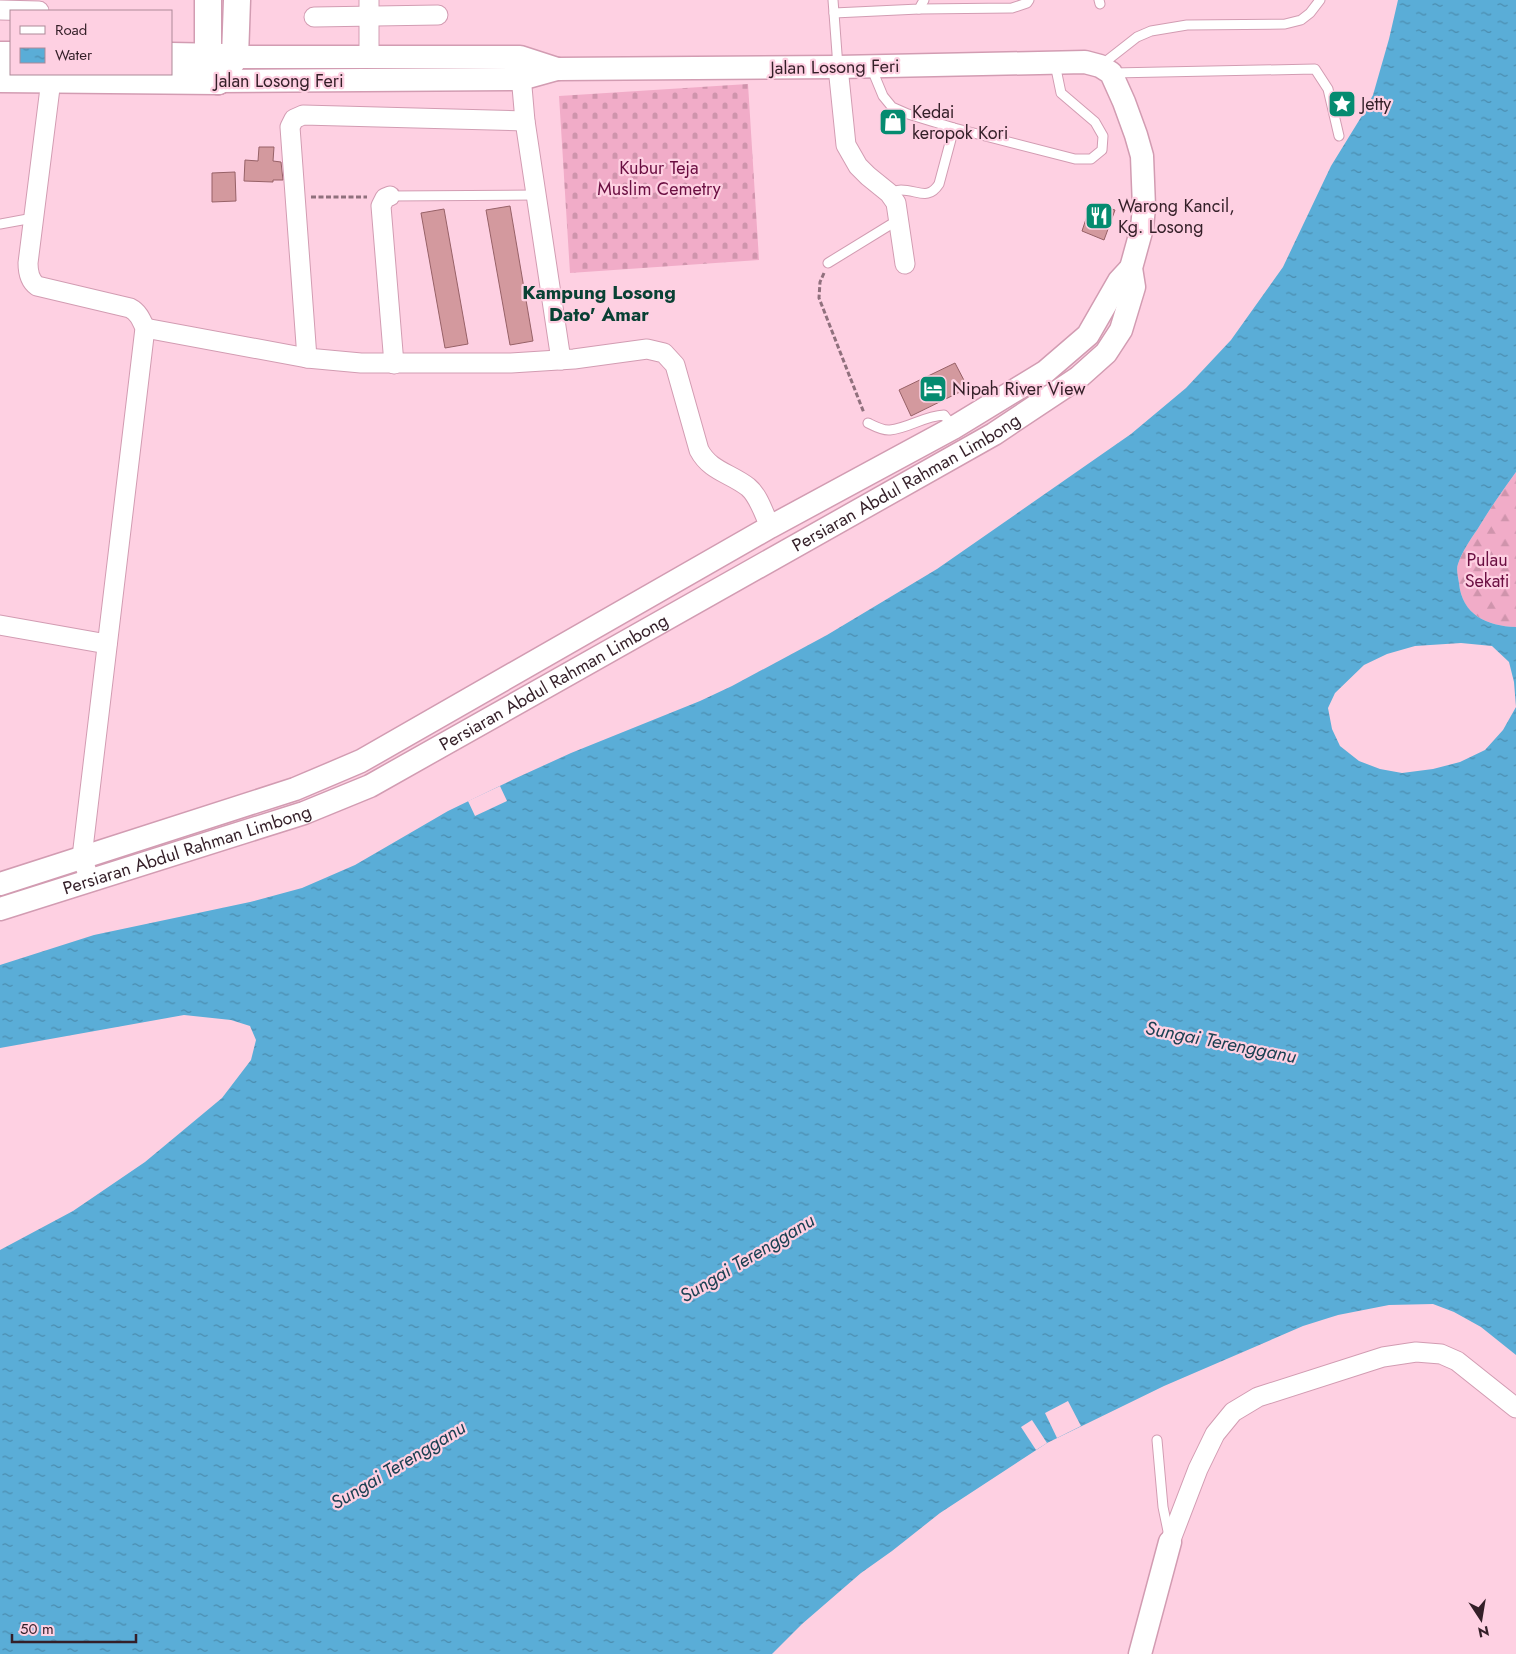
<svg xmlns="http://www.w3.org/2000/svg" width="1516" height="1654" font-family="Jost,sans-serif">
<defs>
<pattern id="forest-firs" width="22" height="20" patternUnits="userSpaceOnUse" patternTransform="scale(1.25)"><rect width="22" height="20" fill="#f1acc8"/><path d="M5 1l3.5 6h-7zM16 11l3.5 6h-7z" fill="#cf94ac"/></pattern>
<pattern id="cemetery-stones" width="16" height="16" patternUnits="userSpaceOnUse" patternTransform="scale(1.25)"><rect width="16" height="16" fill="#f1acc8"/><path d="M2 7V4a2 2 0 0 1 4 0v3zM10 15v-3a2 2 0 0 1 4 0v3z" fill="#cf94ac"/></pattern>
<pattern id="water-ripples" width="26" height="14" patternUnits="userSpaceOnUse" patternTransform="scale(1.25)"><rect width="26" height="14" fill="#5aadd7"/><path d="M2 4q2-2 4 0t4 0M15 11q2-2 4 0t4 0" fill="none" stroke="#4b8cae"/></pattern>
</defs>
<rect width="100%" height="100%" fill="#fed0e2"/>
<path fill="url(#forest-firs)" d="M1516 472V627C1487 626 1462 615 1459 583 1458 577 1456 569 1458 564 1462 552 1470 540 1477 530 1489 510 1502 491 1516 472Z"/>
<path fill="url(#cemetery-stones)" d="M748 84 759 260 570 273 559 96Z"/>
<path fill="url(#water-ripples)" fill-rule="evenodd" d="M1398 0H1516V472C1502 491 1489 510 1477 530 1470 540 1462 552 1458 564 1456 569 1458 577 1459 583 1462 615 1487 626 1516 627V1355L1481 1327 1454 1312 1433 1304 1389 1305 1338 1315 1303 1326 1164 1386 1047 1443 940 1513 892 1551 861 1573 802 1624 772 1654H0V1250L73 1211 145 1162 222 1098 251 1060 256 1040 250 1026 231 1020 184 1015 0 1048V965L94 935 250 902 302 888 355 865 448 811 514 779 571 753 700 701 732 686 827 635 937 569 1131 434 1186 388 1231 340 1283 267 1331 166 1363 114 1373 95 1389 39ZM1461 643 1492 646 1509 662 1514 682 1516 707 1503 730 1485 750 1460 762 1433 769 1402 773 1380 769 1359 761 1340 746 1332 729 1328 708 1335 693 1364 665 1387 654 1415 646Z"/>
<g fill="#fed0e2">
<path d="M500 786 507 801 475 816 468 801Z"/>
<path d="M1068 1401 1081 1426 1057 1438 1045 1413Z"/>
<path d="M1032 1420 1047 1443 1036 1450 1021 1427Z"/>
</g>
<g fill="#d3999e" stroke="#976167">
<path d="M259 147H274L273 161 281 162 283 180H273V182L244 181 245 160 258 161Z"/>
<path d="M235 172 236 201 212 202V173Z"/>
<path d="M1091 204 1115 210 1104 240 1082 231Z"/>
<path d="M510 206 533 341 510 345 486 210Z"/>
<path d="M444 209 468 344 445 348 421 213Z"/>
<path d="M955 363 968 388 911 416 899 390Z"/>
</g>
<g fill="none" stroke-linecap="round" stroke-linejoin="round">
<defs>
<g id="service">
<path d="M833 0 838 67"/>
<path d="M1099 0 1100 4"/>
<path d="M919 9 1012 8 1027 3 1029 0"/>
<path d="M834 13 919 9 924 0"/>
<path d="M1100 66 1137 37 1151 31 1187 25 1285 24 1301 20 1310 13 1320 0"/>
<path d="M871 67 883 96 892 107 908 114 954 128 1075 159H1091L1102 150 1103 136 1095 122 1061 93 1055 64"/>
<path d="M1113 73 1315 69 1328 89 1339 136"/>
<path d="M889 193C893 192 897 190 901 190 918 190 928 201 939 184L954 128"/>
<path d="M390 196 536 195"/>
<path d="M0 224 33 218"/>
<path d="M828 263 898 220"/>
<path d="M868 423C874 426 883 431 890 430 909 428 924 416 944 415L953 427"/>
<path d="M1157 1440 1163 1507 1169 1536"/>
</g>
<g id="minor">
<path d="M0 10 39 11"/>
<path d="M314 17 438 15"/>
<path d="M369 57V0"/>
<path d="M520 64 525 121 561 360"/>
<path d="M838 67 846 145 858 166 868 176 889 193 896 203 905 264"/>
<path d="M51 80 28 263C28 272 30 281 37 286L130 308C138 312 141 319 145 328L82 857 90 881"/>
<path d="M390 196 385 198 381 206 394 364"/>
<path d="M145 328 307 358 361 363H511L574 359 647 349 664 353 675 365 699 450C710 471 730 473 748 487 759 496 764 514 770 527"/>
<path d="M307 358 290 127 294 119 303 115 525 121"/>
<path d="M0 625 107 644"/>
<path d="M1170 1542 1198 1469 1215 1434 1233 1412 1258 1397 1383 1357 1416 1352 1441 1354 1457 1361 1516 1408"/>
</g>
<g id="tertiary">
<path d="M235 57H520L557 69"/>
<path d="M0 884 295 789 361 761 770 527 953 428 1045 372 1088 335 1119 281 1131 268"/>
<path id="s1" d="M0 909 304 813 370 786 994 434 1078 378 1106 353 1121 330 1134 287 1131 268 1142 228 1144 207 1142 156 1136 135 1124 102 1111 73 1100 66 1085 62 838 67 557 69 521 79 218 81"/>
<path d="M1140 1654 1170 1542"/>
</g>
<g id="secondary">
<path d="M208 0V56L218 81"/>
<path d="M0 55H11"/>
<path d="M171 56 224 57"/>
<path d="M0 79 218 81"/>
<path d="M218 81 235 57 237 0"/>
</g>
</defs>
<use href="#service" stroke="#d29cb2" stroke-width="11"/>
<use href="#minor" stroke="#d29cb2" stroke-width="21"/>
<use href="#tertiary" stroke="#d29cb2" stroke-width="25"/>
<use href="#secondary" stroke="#d29cb2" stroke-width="29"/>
<g stroke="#90707d" stroke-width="3" stroke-dasharray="5 2.5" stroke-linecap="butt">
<path d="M311 197H367"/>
<path d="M824 273 820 282 819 298 864 413"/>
</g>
<use href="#service" stroke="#fff" stroke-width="9"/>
<use href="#minor" stroke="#fff" stroke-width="19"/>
<use href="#tertiary" stroke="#fff" stroke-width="22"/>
<use href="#secondary" stroke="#fff" stroke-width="26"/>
</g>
<defs>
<symbol id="sight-square" viewBox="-11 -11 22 22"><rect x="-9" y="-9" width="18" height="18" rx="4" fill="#058b70" stroke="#fed0e2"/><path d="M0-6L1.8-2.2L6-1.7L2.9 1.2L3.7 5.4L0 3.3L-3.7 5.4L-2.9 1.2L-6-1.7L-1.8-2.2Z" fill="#fff"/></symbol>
<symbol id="shop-square" viewBox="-11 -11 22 22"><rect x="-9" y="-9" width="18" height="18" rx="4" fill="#058b70" stroke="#fed0e2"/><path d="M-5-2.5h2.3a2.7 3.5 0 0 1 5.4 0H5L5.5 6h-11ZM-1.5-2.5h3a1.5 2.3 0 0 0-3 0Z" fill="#fff"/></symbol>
<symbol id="restaurant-square" viewBox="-11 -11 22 22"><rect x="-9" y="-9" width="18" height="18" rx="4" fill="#058b70" stroke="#fed0e2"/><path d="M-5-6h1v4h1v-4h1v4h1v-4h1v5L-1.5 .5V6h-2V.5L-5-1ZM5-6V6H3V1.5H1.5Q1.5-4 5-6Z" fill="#fff"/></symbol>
<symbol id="hotel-square" viewBox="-11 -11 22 22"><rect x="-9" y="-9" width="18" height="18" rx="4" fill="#058b70" stroke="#fed0e2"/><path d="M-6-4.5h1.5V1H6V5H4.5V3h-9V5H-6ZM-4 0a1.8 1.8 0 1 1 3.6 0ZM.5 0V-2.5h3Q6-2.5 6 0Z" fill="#fff"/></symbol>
</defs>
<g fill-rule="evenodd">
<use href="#sight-square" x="1326" y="88" width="32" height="32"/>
<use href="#shop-square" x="877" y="106" width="32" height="32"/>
<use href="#restaurant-square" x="1083" y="200" width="32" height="32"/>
<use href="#hotel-square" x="917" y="373" width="32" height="32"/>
</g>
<g text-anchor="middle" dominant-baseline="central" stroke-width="4.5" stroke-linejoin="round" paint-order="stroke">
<g font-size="18" fill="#341f28" stroke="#fed0e2">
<text transform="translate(835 67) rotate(-1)">Jalan Losong Feri</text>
<text x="279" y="81">Jalan Losong Feri</text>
<text stroke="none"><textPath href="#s1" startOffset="1006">Persiaran Abdul Rahman Limbong</textPath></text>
<text stroke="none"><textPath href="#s1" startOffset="601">Persiaran Abdul Rahman Limbong</textPath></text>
<text stroke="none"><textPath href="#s1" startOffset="196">Persiaran Abdul Rahman Limbong</textPath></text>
</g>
<g font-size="18" fill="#341f28" stroke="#fed0e2" text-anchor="start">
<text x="1361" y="104">Jetty</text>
<text x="912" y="112">Kedai<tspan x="912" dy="21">keropok Kori</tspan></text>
<text x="1118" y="206">Warong Kancil,<tspan x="1118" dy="21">Kg. Losong</tspan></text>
<text x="952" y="389">Nipah River View</text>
</g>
<g font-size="18" fill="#6a0e41" stroke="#fed0e2">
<text x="659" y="168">Kubur Teja<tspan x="659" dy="21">Muslim Cemetry</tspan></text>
<text x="1487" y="560">Pulau<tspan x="1487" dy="21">Sekati</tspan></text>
</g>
<g font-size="19" font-weight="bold" fill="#094134" stroke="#fed0e2">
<text x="599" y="292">Kampung Losong<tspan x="599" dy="22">Dato' Amar</tspan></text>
</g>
<g font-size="19" font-style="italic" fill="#1b4052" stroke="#fed0e2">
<text transform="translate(1221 1042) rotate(11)">Sungai Terengganu</text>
<text transform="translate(747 1258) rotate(-31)">Sungai Terengganu</text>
<text transform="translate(398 1465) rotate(-31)">Sungai Terengganu</text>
</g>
</g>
<rect x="10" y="10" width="162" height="65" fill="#fed0e2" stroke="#ad8998"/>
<rect x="20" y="26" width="25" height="8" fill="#ffffff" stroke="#ad8998"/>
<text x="55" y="35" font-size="15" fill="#341f28">Road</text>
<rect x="20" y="48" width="25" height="15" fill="url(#water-ripples)" stroke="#ad8998"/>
<text x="55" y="60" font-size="15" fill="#341f28">Water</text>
<g transform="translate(1481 1619) rotate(168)" stroke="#fed0e2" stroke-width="4" paint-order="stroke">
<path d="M0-4L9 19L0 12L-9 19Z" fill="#341f28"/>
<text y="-8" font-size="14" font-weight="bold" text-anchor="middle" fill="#341f28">N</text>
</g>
<path d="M12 1634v8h124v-8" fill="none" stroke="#341f28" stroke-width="2.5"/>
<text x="20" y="1634" font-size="15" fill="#341f28" stroke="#fed0e2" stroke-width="4" paint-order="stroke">50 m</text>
</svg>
